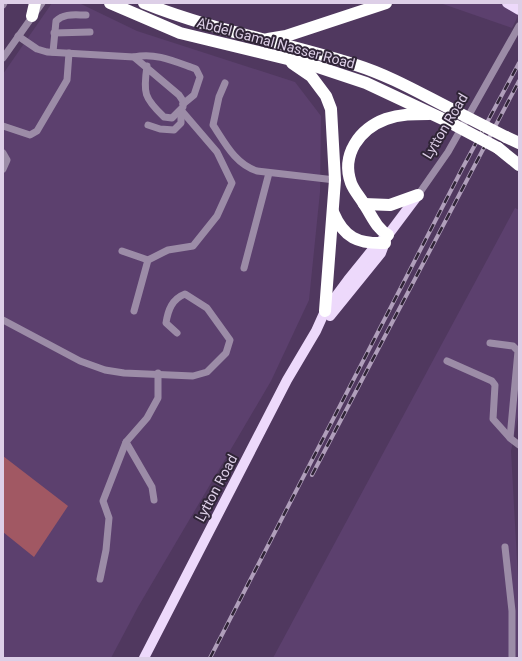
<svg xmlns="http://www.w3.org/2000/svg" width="522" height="661" font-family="Roboto,sans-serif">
<rect width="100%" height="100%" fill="#50385f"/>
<g fill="#5c406e">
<path d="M52 3H79L137 31 295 82 321 116 320 192 309 300 271 381 138 607 111 658H3V74Z"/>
<path d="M440 3H519V14L512 28Z"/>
<path d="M515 208 519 210V412L511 451 519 597V658H273Z"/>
</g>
<path fill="#a15863" d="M3 456 68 506 34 557 3 532Z"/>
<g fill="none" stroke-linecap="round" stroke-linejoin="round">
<g stroke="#9c8ca7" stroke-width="7">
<path d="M3 5 4 3"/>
<path d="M54 33 90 32"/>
<path d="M18 36 37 49 47 52 134 57 179 95 183 101V107L172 118 164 117C144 98 143 93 147 66"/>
<path d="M53 52 56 21C64 13 75 15 86 15"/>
<path d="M134 57C156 52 176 62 196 69L200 77 194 95 183 104"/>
<path d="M3 58 42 3"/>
<path d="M225 83 219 97 213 125C225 143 235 164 257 171L335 180"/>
<path d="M148 125 160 129 174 130 181 123V110"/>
<path d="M3 126 30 135 37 131 67 80 69 53"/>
<path d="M3 153 7 160 3 169"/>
<path d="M418 195 448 152 519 26"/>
<path d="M122 251 148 260"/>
<path d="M244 268 269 173"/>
<path d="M134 311 148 260 168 250 193 246 217 216 232 183 217 152 181 110"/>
<path d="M3 320 80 361 105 370 124 373 193 376 207 372 226 353 230 340 207 308 185 294C172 299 168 310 166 323L177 333"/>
<path d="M490 343 513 346 518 351 510 438 519 445"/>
<path d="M447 361 492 381 495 385 493 419 510 438"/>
<path d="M154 500 152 487 126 442 147 418 158 398V373"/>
<path d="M505 547 512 611V658"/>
<path d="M100 579 106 550 109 518 103 501 126 442"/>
</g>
<g stroke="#edd9fb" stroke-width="10">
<path d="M507 3 519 10"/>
<path d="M330 316 381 253 387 237"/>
<path d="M144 658 287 380 316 331 325 311 348 280 377 244 388 235 418 195"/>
</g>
<g stroke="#fff" stroke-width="12">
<path d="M110 3 180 33 312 65 366 83 447 121"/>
<path d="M144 3C213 31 286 42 356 65 391 76 423 95 455 111"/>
<path d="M32 16 35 3"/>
<path d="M268 39 286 36 386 3"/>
<path d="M292 63 311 76 326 96 331 109 335 180 325 311"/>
<path d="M506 137 519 143"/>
<path d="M498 148 519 165"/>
<path d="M364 204 390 205 418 195"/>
<path d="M333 212C344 238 358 244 385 243"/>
<path d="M388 235C376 228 372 216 364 204 360 197 354 191 351 183 341 155 359 129 386 119 400 114 414 114 429 114"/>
</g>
<defs>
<g id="rail">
<path d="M312 475 519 81"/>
<path d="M210 658 462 169 519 63"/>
</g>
</defs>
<use href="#rail" stroke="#b09fbb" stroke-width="4"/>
<use href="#rail" stroke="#302537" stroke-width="2.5" stroke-dasharray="8" stroke-linecap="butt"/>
<g stroke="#fff" stroke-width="12">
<path d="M455 111 506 137"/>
<path d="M447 121 498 148"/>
</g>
</g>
<g text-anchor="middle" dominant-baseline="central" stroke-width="4" stroke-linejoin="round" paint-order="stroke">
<g font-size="14" fill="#ddcfe7" stroke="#302537">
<text transform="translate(276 43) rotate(15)">Abdel Gamal Nasser Road</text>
<text transform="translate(445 126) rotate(-59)">Lytton Road</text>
<text transform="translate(216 488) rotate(-62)">Lytton Road</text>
</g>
</g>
<rect width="522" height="661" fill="none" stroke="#ddcfe7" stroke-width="8"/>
</svg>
